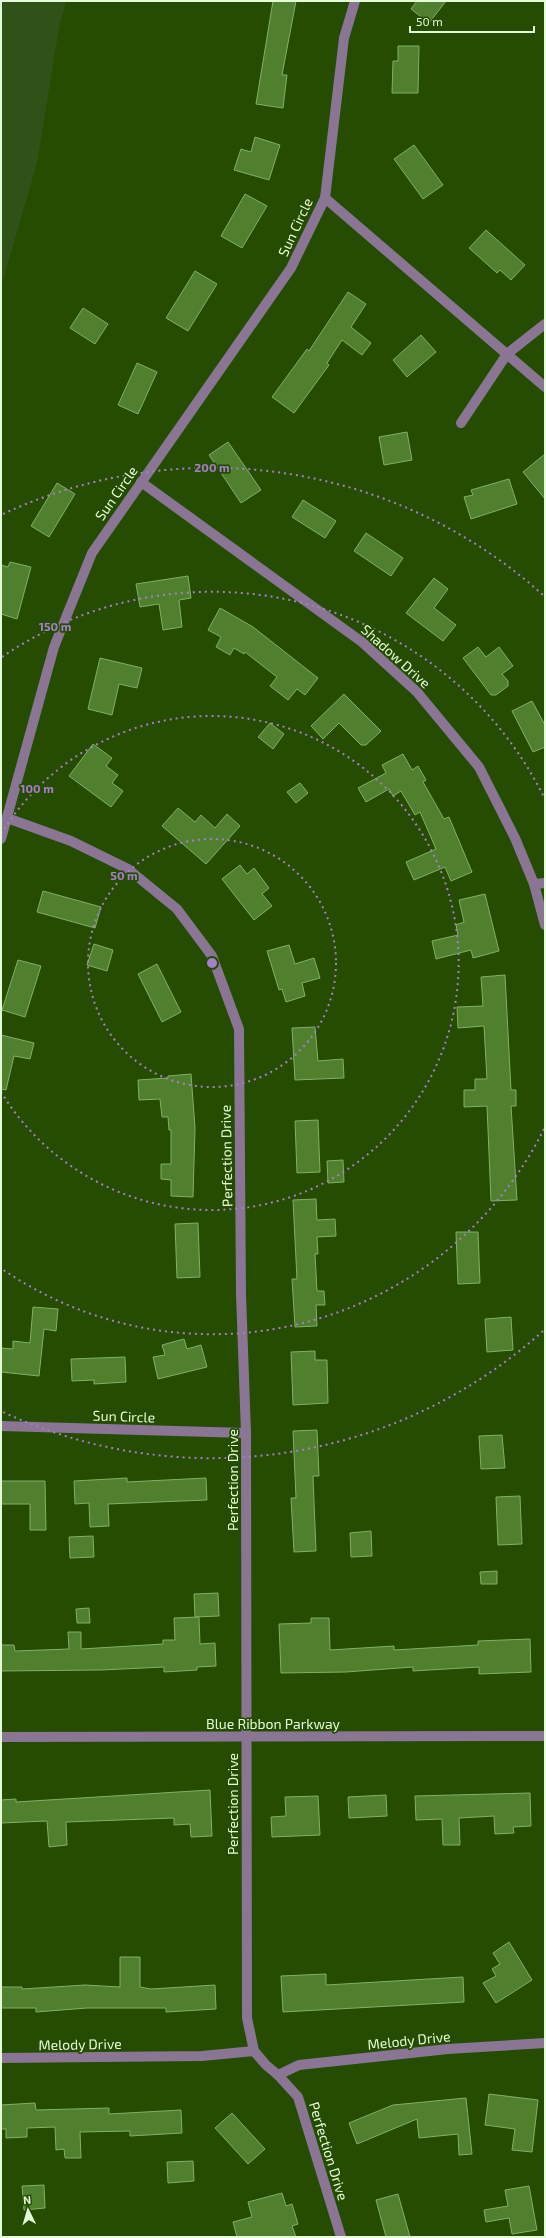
<svg xmlns="http://www.w3.org/2000/svg" width="546" height="2238" font-family="'Exo 2',sans-serif">
<rect width="100%" height="100%" fill="#254c00"/>
<path fill="#305218" d="M1 1H66L59 28 37 163 1 287Z"/>
<g fill="#50802e" stroke="#83af68">
<path d="M273 1H296L282 75H287L283 108 256 104Z"/>
<path d="M417 1H446L429 23 411 9Z"/>
<path d="M398 46H419L418 93H392L393 61H398Z"/>
<path d="M255 137 280 145 269 180 234 170 241 149 251 152Z"/>
<path d="M414 145 443 185 423 199 394 159Z"/>
<path d="M245 194 267 206 242 248 221 236Z"/>
<path d="M486 230 525 265 511 280 500 270 497 273 469 248Z"/>
<path d="M195 271 217 284 188 331 166 318Z"/>
<path d="M348 292 366 304 351 327 371 343 362 355 342 340 327 363 329 365 294 413 272 397 307 349 309 351Z"/>
<path d="M83 308 108 324 95 344 70 328Z"/>
<path d="M421 335 436 352 407 377 393 360Z"/>
<path d="M137 363 157 372 138 414 118 405Z"/>
<path d="M407 432 412 460 384 465 379 437Z"/>
<path d="M228 442 261 490 241 503 209 455Z"/>
<path d="M545 454V499L523 472Z"/>
<path d="M509 479 517 504 471 519 464 497 473 495 471 490Z"/>
<path d="M57 483 75 494 49 537 31 526Z"/>
<path d="M303 500 336 521 325 538 292 517Z"/>
<path d="M366 533 403 558 391 576 354 551Z"/>
<path d="M10 562 31 567 17 619 1 614V565L8 567Z"/>
<path d="M188 576 191 598 179 600 182 627 163 630 159 604 140 607 136 584Z"/>
<path d="M434 578 448 589 434 608 456 625 443 641 406 613Z"/>
<path d="M220 608 253 627 318 678 305 695 297 689 288 700 270 686 277 677 245 652 244 654 234 648 230 655 216 647 221 637 208 630Z"/>
<path d="M478 647 486 657 499 647 513 666 502 674 508 681V686L496 695H491L463 658Z"/>
<path d="M100 658 142 668 137 688 119 684 112 715 88 709Z"/>
<path d="M344 694 381 731 366 745H361L339 723 323 739 311 726Z"/>
<path d="M532 701 545 725V747L533 752 512 711Z"/>
<path d="M270 723 284 734 273 749 258 737Z"/>
<path d="M93 744 112 758 106 766 118 775 112 783 123 791 111 807 69 776Z"/>
<path d="M403 754 412 770 418 766 426 780 423 782 444 819 449 817 472 872 451 881 445 867 414 880 406 862 436 849 420 812 415 815 401 791 393 796 389 789 366 802 358 788 386 773 382 765Z"/>
<path d="M300 783 308 793 296 803 287 792Z"/>
<path d="M178 808 195 822 201 815 215 828 227 814 240 826 206 864 162 826Z"/>
<path d="M240 865 247 874 254 868 269 888 262 894 272 906 254 920 222 879Z"/>
<path d="M43 891 101 907 95 928 37 912Z"/>
<path d="M485 894 499 951 473 958 471 950 436 959 432 941 458 935 456 925 464 922 459 900Z"/>
<path d="M94 944 113 950 107 971 87 965Z"/>
<path d="M289 945 295 964 314 958 320 978 302 983 305 996 286 1002 282 989 279 990 267 951Z"/>
<path d="M18 960 41 966 25 1017 2 1010Z"/>
<path d="M157 964 181 1012 162 1022 138 974Z"/>
<path d="M505 975 511 1090H516V1106H511L517 1200 491 1201 487 1106 464 1107V1090H475V1079H487L484 1026 458 1028 457 1007 483 1006 481 977Z"/>
<path d="M315 1027 318 1061 343 1059 344 1078 295 1080 292 1028Z"/>
<path d="M1 1035 34 1043 30 1059 14 1056 6 1090 1 1089Z"/>
<path d="M191 1074 195 1128 193 1197 171 1196V1180L161 1179V1164H171V1130H169L168 1117H162L160 1099 139 1100 138 1080 168 1078V1076Z"/>
<path d="M318 1120 320 1172 297 1173 295 1121Z"/>
<path d="M343 1160 344 1182 328 1183 327 1161Z"/>
<path d="M316 1199 317 1220 335 1219 336 1236 317 1237 318 1254H315L317 1291H324L325 1305H316L317 1326 295 1327 292 1279H297L293 1200Z"/>
<path d="M198 1223 200 1277 177 1278 175 1224Z"/>
<path d="M456 1232H478L480 1283 458 1284Z"/>
<path d="M33 1307 58 1309 56 1331 44 1329 39 1376 1 1372V1348L13 1349V1341L30 1343Z"/>
<path d="M511 1317 513 1350 487 1352 485 1319Z"/>
<path d="M184 1339 187 1349 201 1345 207 1367 158 1379 153 1357 165 1355 162 1345Z"/>
<path d="M315 1351V1360H327L328 1403 293 1405 291 1352Z"/>
<path d="M125 1357 126 1382 94 1384V1380L72 1381 71 1359Z"/>
<path d="M317 1430 319 1476H313L316 1551 294 1552 291 1498H296L293 1431Z"/>
<path d="M502 1435 505 1468 481 1469 479 1436Z"/>
<path d="M127 1478V1482L206 1478 207 1500 108 1504 109 1526 90 1527 89 1503 75 1504 74 1481Z"/>
<path d="M1 1481H45L46 1530H30V1504H1Z"/>
<path d="M520 1496 522 1544 498 1545 496 1497Z"/>
<path d="M371 1531 372 1556 351 1557 350 1533Z"/>
<path d="M93 1536 94 1557 70 1558 69 1537Z"/>
<path d="M497 1571V1584H481L480 1572Z"/>
<path d="M218 1593 219 1616 195 1617 194 1594Z"/>
<path d="M89 1608 90 1623H77L76 1609Z"/>
<path d="M199 1617 200 1644 215 1643 216 1666 197 1667V1670L164 1672V1667L101 1670 1 1671V1645H14L15 1651 69 1649 68 1632H81V1649L163 1644V1640H175L174 1618Z"/>
<path d="M311 1618H329L330 1650 394 1646V1650L478 1645V1641L530 1639 531 1672 479 1674V1667L413 1671V1667L346 1672 281 1673 279 1624 311 1623Z"/>
<path d="M210 1790 212 1836 191 1837 190 1824 174 1825V1818L66 1822 67 1845 49 1847 47 1821 1 1823V1800L16 1799V1802Z"/>
<path d="M530 1793 531 1826 513 1827 514 1833 495 1834 494 1816 459 1818 460 1845H443L442 1819 416 1820 415 1796Z"/>
<path d="M386 1795 387 1816 349 1818 348 1797Z"/>
<path d="M318 1796 320 1835 272 1837 271 1817 286 1816 285 1797Z"/>
<path d="M509 1942 532 1980 496 2003 483 1983 496 1976 492 1969 500 1964 493 1953Z"/>
<path d="M120 1957H140V1987L151 1989 215 1985 216 2009 166 2012V2008H87L36 2012V2008H1V1987H22V1989L85 1985 120 1987Z"/>
<path d="M326 1974V1985L463 1977 464 2002 283 2012 281 1976Z"/>
<path d="M489 2094 538 2100 532 2152 512 2150 515 2129 485 2125Z"/>
<path d="M466 2098 472 2154 459 2155 458 2134 419 2138 417 2119 357 2144 349 2123 393 2105Z"/>
<path d="M35 2103 36 2110 109 2108V2114L181 2110 182 2133 130 2136V2131L80 2132 81 2158H65L64 2149 56 2150 55 2127 27 2128V2137L6 2138V2129H1V2105Z"/>
<path d="M232 2113 265 2149 248 2164 215 2128Z"/>
<path d="M193 2161 194 2181 168 2183 167 2162Z"/>
<path d="M44 2185 45 2208 24 2210 22 2186Z"/>
<path d="M529 2186 537 2230 512 2234 509 2218 486 2222 484 2210 508 2206 505 2190Z"/>
<path d="M282 2193 286 2206 292 2204 298 2224 292 2226 296 2237H237L233 2222 252 2217 248 2202Z"/>
<path d="M398 2194 410 2237H386L376 2200Z"/>
</g>
<g fill="none" stroke-linecap="round" stroke-linejoin="round">
<g stroke="#8a7694" stroke-width="10">
<path d="M355 1 344 38 325 198 545 387"/>
<path d="M461 423 507 354 545 324"/>
<path d="M141 482 362 642 417 692 479 767 515 838 534 884 545 925"/>
<path d="M7 818 71 841 128 869 177 909 212 956 239 1029 241 1294 246 1433 247 2018 254 2051 266 2065 278 2075 298 2097 341 2237"/>
<path d="M1 839 54 647 92 553 291 268 325 198"/>
<path d="M534 884 545 883"/>
<path d="M1 1426 246 1433"/>
<path d="M1 1737 545 1736"/>
<path d="M1 2058 202 2056 254 2051"/>
<path d="M278 2075 299 2065 448 2049 545 2043"/>
</g>
</g>
<g fill="none" stroke="#a57fc9" stroke-width="2" stroke-dasharray="2 4">
<circle cx="212" cy="963" r="124"/>
<path d="M1 834A247 247 0 1 1 1 1092"/>
<path d="M544 1129A371 371 0 0 1 2 1269M2 657A371 371 0 0 1 544 797"/>
<path d="M543 1331A495 495 0 0 1 3 1412M3 514A495 495 0 0 1 543 595"/>
</g>
<g text-anchor="middle" dominant-baseline="central" stroke-width="3.5" stroke-linejoin="round" paint-order="stroke">
<g font-size="14" fill="#e4fcd7" stroke="#254c00">
<text transform="translate(295 227) rotate(-65)">Sun Circle</text>
<text transform="translate(116 493) rotate(-55)">Sun Circle</text>
<text transform="translate(396 656) rotate(42)">Shadow Drive</text>
<text transform="translate(226 1156) rotate(-91)">Perfection Drive</text>
<text transform="translate(124 1416) rotate(2)">Sun Circle</text>
<text transform="translate(232 1480) rotate(-90)">Perfection Drive</text>
<text x="273" y="1723">Blue Ribbon Parkway</text>
<text transform="translate(232 1804) rotate(-90)">Perfection Drive</text>
<text transform="translate(409 2040) rotate(-6)">Melody Drive</text>
<text transform="translate(80 2044) rotate(-1)">Melody Drive</text>
<text transform="translate(329 2151) rotate(73)">Perfection Drive</text>
</g>
</g>
<circle cx="212" cy="963" r="6" fill="#a57fc9" stroke="#254c00" stroke-width="2"/>
<g font-size="12" text-anchor="middle" font-weight="bold" fill="#a57fc9" stroke="#254c00" stroke-width="3.5" stroke-linejoin="round" paint-order="stroke">
<text x="212" y="472">200 m</text>
<text x="55" y="631">150 m</text>
<text x="37" y="793">100 m</text>
<text x="124" y="880">50 m</text>
</g>
<rect width="546" height="2238" fill="none" stroke="#e4fcd7" stroke-width="4"/>
<g transform="translate(28 2210) rotate(355)" stroke="#254c00" stroke-width="3" paint-order="stroke">
<path d="M0-3L7 15L0 10L-7 15Z" fill="#e4fcd7"/>
<text y="-6" font-size="11" font-weight="bold" text-anchor="middle" fill="#e4fcd7">N</text>
</g>
<path d="M410 26v6h124v-6" fill="none" stroke="#e4fcd7" stroke-width="2"/>
<text x="416" y="26" font-size="12" fill="#e4fcd7" stroke="#254c00" stroke-width="3" paint-order="stroke">50 m</text>
</svg>
